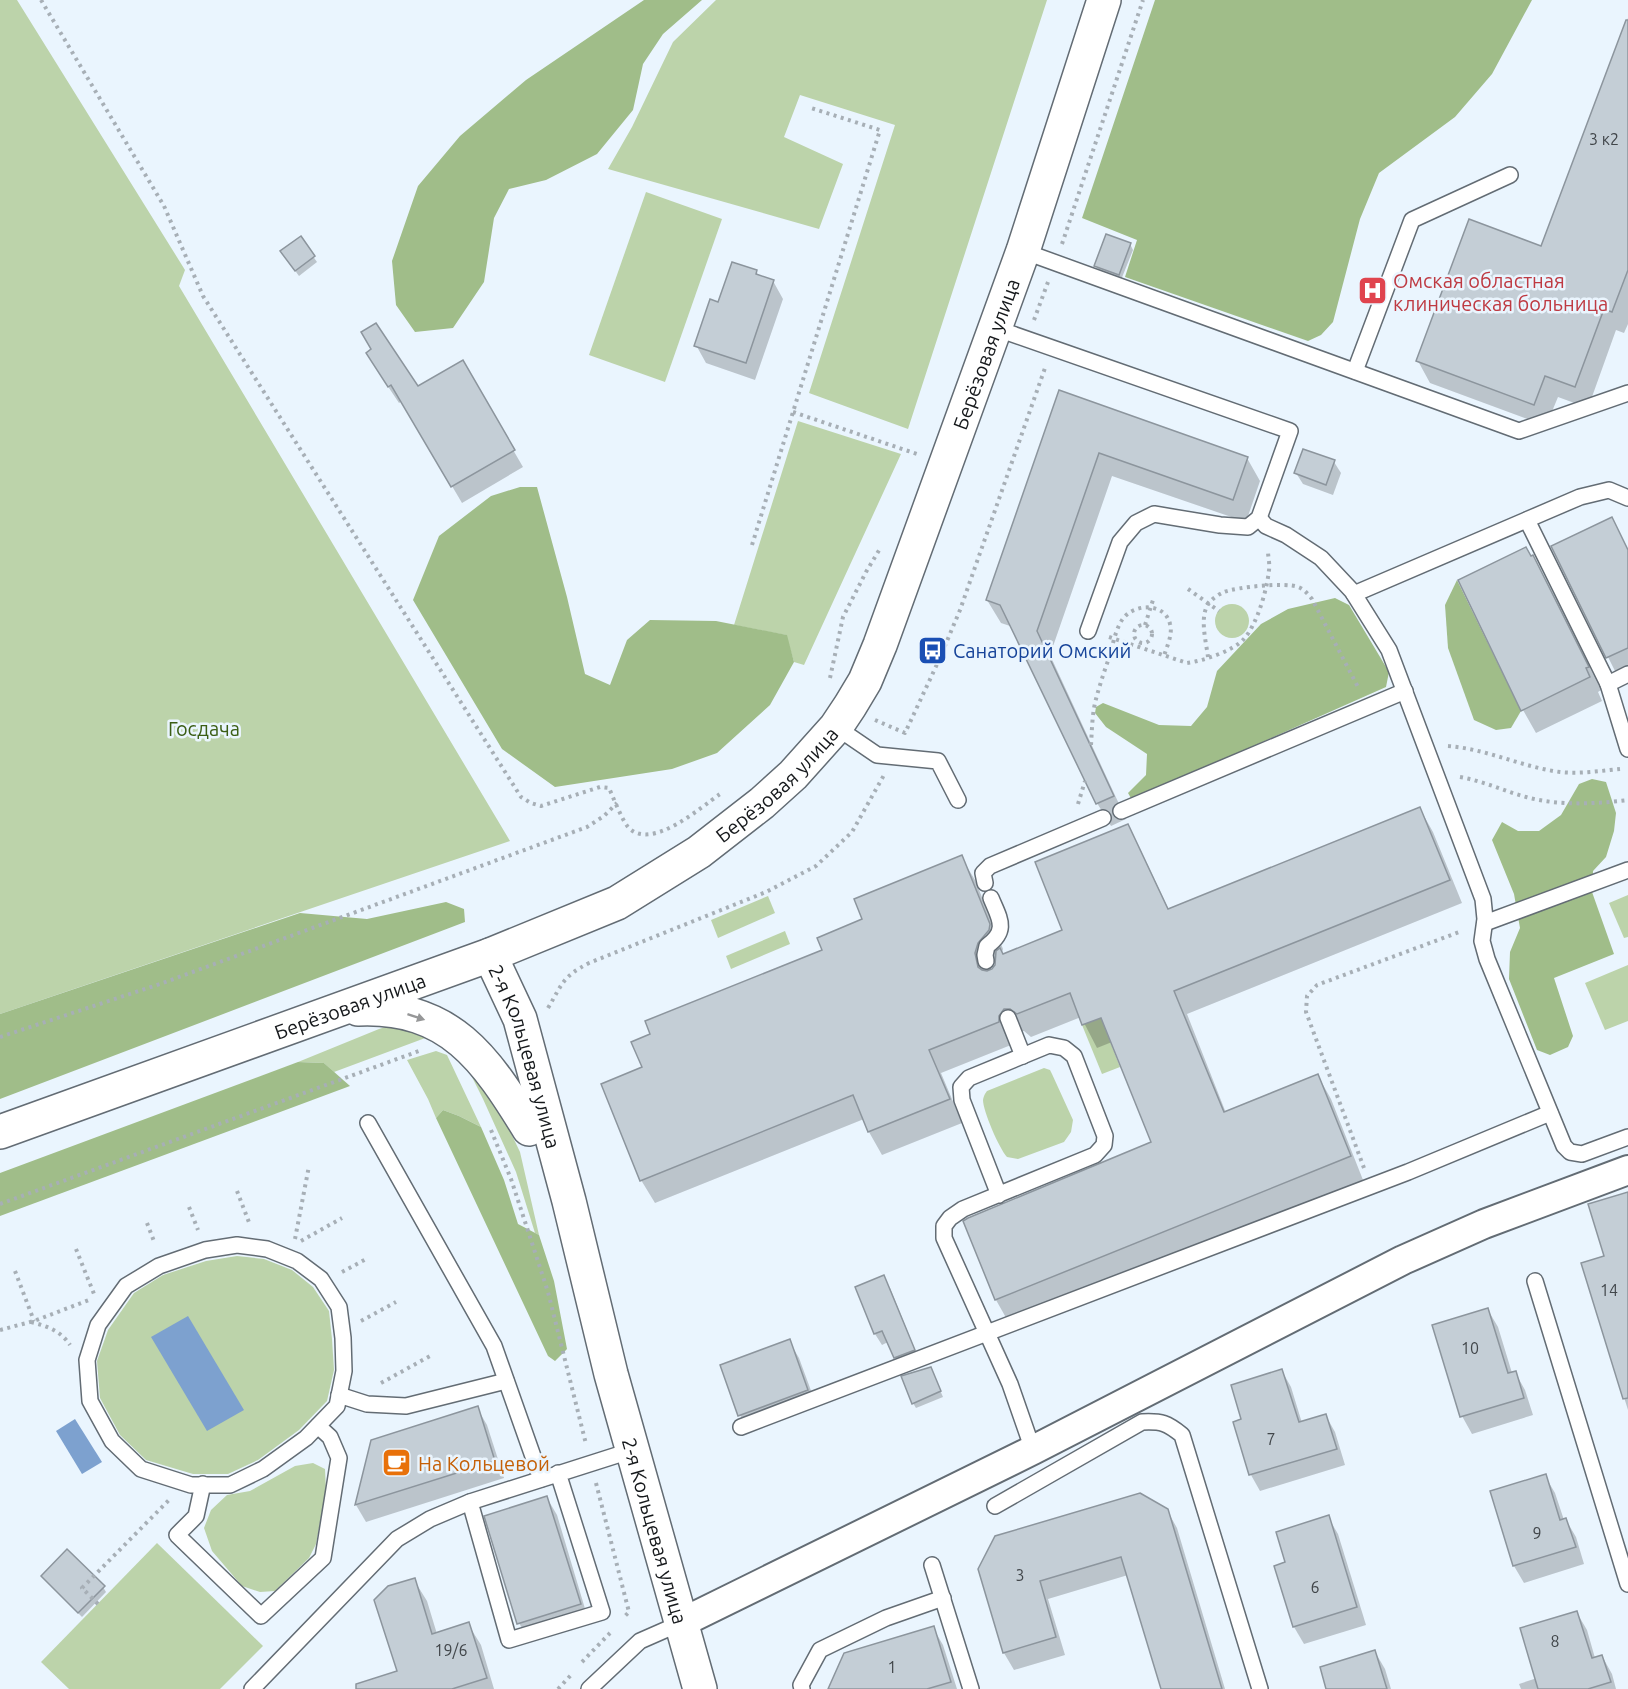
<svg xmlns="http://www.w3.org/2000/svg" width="1628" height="1689" font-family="Ubuntu,sans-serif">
<rect width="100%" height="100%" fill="#eaf5fe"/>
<g fill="#bcd3aa">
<path d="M0 0H17L185 270 179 286 510 841 0 1014Z"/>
<path d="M716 0H1047L908 429 809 393 895 125 800 95 784 137 843 164 819 229 608 169 632 127 673 42Z"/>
<path d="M646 192 722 219 665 382 589 355Z"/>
<path d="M798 421 901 454 804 665 794 662 786 635 734 625Z"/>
<circle cx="1232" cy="621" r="17"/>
<path d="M1628 895V937L1624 938 1609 903Z"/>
<path d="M768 896 775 913 718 938 711 920Z"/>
<path d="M785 931 790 944 731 969 726 956Z"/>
<path d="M1628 965V1021L1605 1030 1585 983Z"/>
<path d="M1101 1018 1120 1067 1102 1074 1082 1025Z"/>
<path d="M398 1023 436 1034 334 1072 324 1063 298 1062 379 1029Z"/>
<path d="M436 1051 447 1055 481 1127 459 1116 443 1110 436 1118 428 1099 407 1060Z"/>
<path d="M467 1067 487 1083 520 1152 539 1235 535 1233 516 1172 483 1099Z"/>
<path d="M1044 1068 1050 1070 1052 1074 1073 1120 1071 1132 1064 1142 1018 1159 1007 1157C999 1148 983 1111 983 1100 984 1095 985 1094 987 1091Z"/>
<path d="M237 1256 264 1259 292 1270 313 1287 329 1311 332 1339 334 1370 327 1401 299 1430 258 1460 228 1474H193L146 1460 120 1435 100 1398 97 1361 108 1330 134 1293 163 1275 206 1261Z"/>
<path d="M313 1463 325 1469 326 1490 316 1544 309 1558 275 1591 260 1592 242 1586 212 1551 204 1528 211 1510 227 1495 250 1491 295 1466Z"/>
<path d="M157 1543 263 1646 220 1689H69L41 1662Z"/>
</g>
<g fill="#a0bd89">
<path d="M644 0H702L663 34 643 64 633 110 597 154 546 180 509 189 494 218 484 282 453 328 415 332 396 305 392 261 418 186 460 136 526 80Z"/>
<path d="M1155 0H1532L1492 74 1455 117 1379 173 1360 219 1333 322 1321 335 1308 341 1125 277 1137 240 1082 218Z"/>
<path d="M520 487H537L567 597 585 674 610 685 627 640 650 620 716 621 787 635 794 662 770 705 717 753 672 769 555 787 502 749 413 600 439 536 491 496Z"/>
<path d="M1457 580 1521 711 1511 728 1496 730 1474 720 1448 648 1445 605Z"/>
<path d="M1335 598 1349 605 1389 672 1386 687 1132 800 1128 793 1146 775 1147 754 1106 727 1095 713 1096 707 1103 703 1159 725 1191 726 1207 707 1217 671 1261 624 1288 609Z"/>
<path d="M1592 779 1606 782 1616 813 1614 831 1606 857 1593 871 1592 892 1614 954 1554 978 1573 1036 1568 1047 1550 1055 1537 1050 1509 979 1510 952 1520 928 1514 894 1492 840 1502 822 1518 831H1539L1561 815 1579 784Z"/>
<path d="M446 902 464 909 465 922 0 1099V1014L300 913 367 919Z"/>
<path d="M298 1062 324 1063 350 1086 0 1216V1173Z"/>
<path d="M443 1110 459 1116 481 1127 504 1180 518 1224 539 1235 554 1281 567 1349 555 1361 548 1356 436 1118Z"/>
</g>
<g fill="#7da1cf">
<path d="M188 1316 244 1410 207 1431 151 1337Z"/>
<path d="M75 1419 102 1462 82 1474 56 1431Z"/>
</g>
<g fill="#0003" fill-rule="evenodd">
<path d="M1628 18V324L1624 333 1616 330 1588 408 1558 397 1546 426 1430 383 1418 361 1542 248Z"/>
<path d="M300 238 317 262 299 276 285 257Z"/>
<path d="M1130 244 1133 250 1121 280 1099 271 1096 266Z"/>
<path d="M756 272 759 276 773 281 783 299 755 380 706 363 696 345 719 304Z"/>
<path d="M373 350 418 388 462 362 523 467 462 503 402 401 399 403 377 370Z"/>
<path d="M1060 392 1247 458 1260 481 1246 522 1112 476 1050 655 1126 819 1111 826 1097 803 1013 627 1001 623 987 600Z"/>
<path d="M1304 451 1334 462 1341 473 1333 495 1303 484 1296 473Z"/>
<path d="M1611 519 1628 550V670L1617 675 1553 547Z"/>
<path d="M1533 557 1546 580 1601 690 1598 692 1602 701 1536 733 1523 710 1531 558Z"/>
<path d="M1420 809 1433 832 1462 903 1187 1014 1226 1113 1318 1076 1331 1099 1363 1180 1009 1323 996 1300 964 1222 1153 1143 1112 1042 1097 1048 1081 1017 1031 1037 1024 1031 1017 1032 1011 1045 941 1073 962 1123 882 1155 869 1132 864 1119 655 1203 641 1180 644 1068 824 951 864 920 961 857 975 880 1003 949 1001 956 1063 931 1127 826 1140 849 1169 910ZM997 959 996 966 989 971 990 967Z"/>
<path d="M1628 1193V1410L1582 1264 1606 1257Z"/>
<path d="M883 1277 890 1288 920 1362 901 1369 888 1342 882 1345 875 1334 857 1288Z"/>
<path d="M1488 1310 1498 1327 1512 1373 1515 1372 1525 1390 1533 1415 1472 1434 1462 1416Z"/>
<path d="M789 1341 799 1358 817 1407 750 1432 740 1415Z"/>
<path d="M1282 1371 1291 1387 1302 1423 1326 1416 1335 1432 1345 1465 1260 1491 1251 1475 1235 1423 1243 1420Z"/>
<path d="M933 1374 943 1397 916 1408 913 1403Z"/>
<path d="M477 1408 487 1425 504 1478 366 1522 356 1505 372 1441Z"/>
<path d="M1545 1476 1555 1493 1564 1520H1566L1576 1537 1584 1564 1524 1583 1514 1566 1492 1492Z"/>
<path d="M547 1498 557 1515 589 1622 529 1640 519 1623Z"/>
<path d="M1167 1510 1177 1528 1225 1689H1163L1128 1575 1048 1599 1065 1655 1014 1670 1004 1653 979 1569Z"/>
<path d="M1328 1517 1338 1534 1366 1625 1304 1644 1294 1627 1287 1563Z"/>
<path d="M414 1580 427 1601 437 1634 468 1624 481 1645 494 1689H386L399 1672Z"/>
<path d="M46 1581 103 1587 106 1592 82 1617Z"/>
<path d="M1577 1613 1587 1630 1595 1658 1602 1656 1612 1674 1616 1689H1521L1519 1684 1537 1678Z"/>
<path d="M933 1628 943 1645 957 1689H831Z"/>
<path d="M1375 1652 1385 1669 1391 1689H1328Z"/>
</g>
<g fill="#c4ced6" stroke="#8c959d" stroke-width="1.5">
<path d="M1626 20H1628V270L1612 312 1604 309 1575 387 1545 376 1534 405 1416 361 1469 219 1541 246Z"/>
<path d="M1106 234 1131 243 1119 275 1094 266Z"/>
<path d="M301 236 315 256 295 271 280 251Z"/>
<path d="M732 262 757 270 756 274 774 280 746 363 694 346 710 299 718 302Z"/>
<path d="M376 323 418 386 463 360 515 450 451 487 391 385 388 387 366 353 371 349 361 332Z"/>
<path d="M1059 390 1248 457 1233 500 1099 453 1037 631 1114 796 1096 804 1000 605 986 600Z"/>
<path d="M1303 449 1335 460 1326 485 1294 473Z"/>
<path d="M1612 517 1628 550V648L1606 658 1551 546Z"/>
<path d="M1526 547 1531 556 1533 555 1589 667 1586 668 1590 677 1521 711 1458 580Z"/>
<path d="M1420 807 1450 880 1174 991 1224 1112 1318 1074 1351 1156 995 1300 963 1221 968 1218 1151 1142 1101 1018 1082 1025 1070 993 1017 1014 1010 1009H1004L999 1016V1022L929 1050 950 1099 868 1132 853 1095 640 1181 601 1084 642 1067 631 1042 650 1034 645 1021 822 950 817 938 862 919 854 899 962 855 990 924 989 930 978 943 975 953 978 967 982 970 987 971 992 969 995 965 996 951 1000 948 1003 954 1062 930 1035 862 1128 824 1168 909Z"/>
<path d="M1628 1192V1398L1623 1399 1581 1263 1604 1256 1588 1204Z"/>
<path d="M884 1275 915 1350 894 1358 882 1331 874 1334 855 1287Z"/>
<path d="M1488 1308 1508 1373 1516 1371 1524 1398 1460 1417 1432 1325Z"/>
<path d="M790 1339 808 1390 738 1416 720 1365Z"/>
<path d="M931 1367 941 1391 912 1404 901 1376Z"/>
<path d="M1282 1369 1299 1422 1326 1414 1337 1449 1249 1475 1233 1422 1241 1419 1231 1385Z"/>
<path d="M478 1406 495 1461 355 1505 371 1440Z"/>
<path d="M1546 1474 1560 1520 1566 1518 1576 1547 1513 1566 1490 1491Z"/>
<path d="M1140 1493 1168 1509 1222 1689H1161L1121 1557 1040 1581 1056 1637 1003 1653 978 1569 995 1536Z"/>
<path d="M547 1496 581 1604 517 1624 484 1516Z"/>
<path d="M1329 1515 1357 1607 1293 1627 1274 1566 1285 1562 1276 1532Z"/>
<path d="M67 1549 105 1586 78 1613 41 1576Z"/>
<path d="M415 1578 432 1634 469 1622 487 1678 452 1689H356V1684L397 1671 374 1600 388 1586Z"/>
<path d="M1577 1611 1592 1658 1602 1655 1611 1682 1588 1689H1538L1520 1628Z"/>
<path d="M934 1626 951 1682 927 1689H828L844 1653Z"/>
<path d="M1375 1650 1387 1689H1326L1320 1667Z"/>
</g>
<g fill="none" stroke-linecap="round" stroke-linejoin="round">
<defs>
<g id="service">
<path d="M1023 251 1519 431 1628 393"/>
<path d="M995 328 1290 431 1259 518 1248 527 1220 525 1154 514 1136 523 1120 542 1088 631"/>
<path d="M1355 371 1412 220 1510 175"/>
<path d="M1259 518 1266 526 1286 535 1321 558 1352 591 1389 650 1483 899 1485 919 1482 941 1487 959 1564 1146 1570 1152 1582 1154 1628 1137"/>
<path d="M1527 520 1608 684 1628 749"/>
<path d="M1354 594 1580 497 1609 490 1628 498"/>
<path d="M1608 684 1628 674"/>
<path d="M836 727 877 755 938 761 958 800"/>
<path d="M1121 811 1405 691"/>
<path d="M985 883 983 873 990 866 1103 818"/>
<path d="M1485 923 1628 870"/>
<path d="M986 961 985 955 987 946C1009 930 999 918 991 898"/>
<path d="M1008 1018 1023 1056"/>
<path d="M368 1123 494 1346 541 1479"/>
<path d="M999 1195 962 1100 961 1087 969 1078 1049 1045 1064 1048 1074 1056 1105 1136 1104 1145 1095 1155 963 1209 950 1218 944 1226V1238L1010 1384 1033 1450"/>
<path d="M237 1245 267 1249 297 1261 321 1279 339 1307 343 1338 344 1371 337 1406 306 1438 263 1469 230 1485H191L141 1469 112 1441 90 1401 87 1360 98 1325 126 1286 159 1266 205 1250Z"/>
<path d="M1535 1281 1628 1584"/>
<path d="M339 1395 367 1404 406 1406 506 1381"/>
<path d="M741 1427 1408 1172 1550 1113"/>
<path d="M558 1473 602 1612 509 1640 470 1502 633 1450"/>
<path d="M203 1484 196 1516 177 1535 261 1616 323 1558 339 1458 330 1437 318 1426"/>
<path d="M995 1506 1142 1422C1162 1421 1167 1423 1182 1435L1260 1689"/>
<path d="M932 1565 971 1689"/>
<path d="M252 1689 397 1539 430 1519 470 1502"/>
<path d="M589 1689 640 1641 681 1623"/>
<path d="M802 1689 801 1685 820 1650 886 1618 943 1598"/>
</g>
<path id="minor" d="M681 1623 1033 1450 1403 1260 1484 1224 1628 1170"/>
<g id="secondary">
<path id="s1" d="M490 955 520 1019 569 1201 611 1374 700 1689"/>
<path d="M358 1009C450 1005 486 1059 529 1129"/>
<path id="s2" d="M0 1132 490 955 617 903 699 852 762 803 793 775 836 727 850 706 865 681 880 645 1023 251 1104 0"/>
</g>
</defs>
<use href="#service" stroke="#636c74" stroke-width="18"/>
<use href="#minor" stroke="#636c74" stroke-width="32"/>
<use href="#secondary" stroke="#636c74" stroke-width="36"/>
<g stroke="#a7afb6" stroke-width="4" stroke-dasharray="3 4.5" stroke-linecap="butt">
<path d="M41 0 164 206 203 296 521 797 531 803 541 806 600 787 609 788C613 797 622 820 628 827 651 852 701 807 720 794"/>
<path d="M1062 244 1143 0"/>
<path d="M1034 320 1048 282"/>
<path d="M793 412 917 454"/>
<path d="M752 545 880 130 811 108"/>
<path d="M1188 589 1219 611"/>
<circle cx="1143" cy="634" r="9"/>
<path d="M1145 625 1153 600"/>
<path d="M1109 637 1187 663C1203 661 1232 651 1243 640 1257 625 1267 590 1269 570 1270 564 1268 557 1268 551"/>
<path d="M1208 657C1206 641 1199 616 1209 603 1213 598 1219 594 1224 592 1237 587 1286 582 1298 587 1304 589 1308 594 1312 599L1359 689"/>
<path d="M830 678 843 617 866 572 881 547"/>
<path d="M875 720 905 733 939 660 960 610 1045 368"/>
<path d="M1091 745C1092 730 1092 714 1096 699 1100 684 1105 669 1110 655 1113 643 1116 629 1122 620 1133 603 1165 602 1170 624 1173 634 1167 646 1164 656"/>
<path d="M1448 746C1487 749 1522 767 1560 772 1580 774 1600 771 1620 769"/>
<path d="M1460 777C1483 781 1504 791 1526 797 1559 806 1595 804 1628 800"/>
<path d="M1078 804 1085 781"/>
<path d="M548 1008C563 983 562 977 589 963L766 892 816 866 852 832 884 775"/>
<path d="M0 1037 160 984 587 827 604 816 617 803"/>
<path d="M491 1130 511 1179 548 1292 586 1444"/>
<path d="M1364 1168 1306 1012 1307 996 1317 985 1462 931"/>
<path d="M237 1191 250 1225"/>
<path d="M0 1204 419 1051"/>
<path d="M189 1207 198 1230"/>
<path d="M147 1223 155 1244"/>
<path d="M295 1239 309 1166"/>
<path d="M301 1241 342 1218"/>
<path d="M76 1249 94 1294"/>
<path d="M15 1271 34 1321"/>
<path d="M342 1272 368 1258"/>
<path d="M361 1321 396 1302"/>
<path d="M31 1322C47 1326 61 1331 70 1345"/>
<path d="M0 1330 34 1321 89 1300"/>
<path d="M381 1383 430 1356"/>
<path d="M596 1483 629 1612 623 1618"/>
<path d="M98 1604 82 1588 169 1500"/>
<path d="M582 1662 610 1633"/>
<path d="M558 1689 571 1675"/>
</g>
<use href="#service" stroke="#fff" stroke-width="15"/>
<use href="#minor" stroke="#fff" stroke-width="28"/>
<use href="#secondary" stroke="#fff" stroke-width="33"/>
</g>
<defs><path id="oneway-solid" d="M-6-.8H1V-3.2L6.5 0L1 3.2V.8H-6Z" transform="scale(1.5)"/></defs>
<use fill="#969798" href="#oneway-solid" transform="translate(416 1017) rotate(18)"/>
<defs>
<symbol id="hospital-square" viewBox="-11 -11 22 22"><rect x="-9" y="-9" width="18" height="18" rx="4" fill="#e0444e" stroke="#eaf5fe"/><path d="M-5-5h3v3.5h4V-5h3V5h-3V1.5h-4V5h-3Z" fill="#fff"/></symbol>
<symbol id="bus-square" viewBox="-11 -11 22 22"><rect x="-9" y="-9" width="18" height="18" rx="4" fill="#1a4fb4" stroke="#eaf5fe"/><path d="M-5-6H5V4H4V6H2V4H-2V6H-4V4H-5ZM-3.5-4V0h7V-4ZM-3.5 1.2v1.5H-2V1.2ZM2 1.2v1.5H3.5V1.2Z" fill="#fff"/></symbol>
<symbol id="cafe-square" viewBox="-11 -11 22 22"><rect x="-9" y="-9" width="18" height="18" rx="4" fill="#e8710a" stroke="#eaf5fe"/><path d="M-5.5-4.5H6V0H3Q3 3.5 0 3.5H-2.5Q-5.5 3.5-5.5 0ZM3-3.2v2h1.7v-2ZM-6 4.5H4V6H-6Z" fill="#fff"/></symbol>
</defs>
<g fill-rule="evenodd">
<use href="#hospital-square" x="1356" y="274" width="33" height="33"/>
<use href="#bus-square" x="916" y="634" width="33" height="33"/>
<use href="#cafe-square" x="380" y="1446" width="33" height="33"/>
</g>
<g text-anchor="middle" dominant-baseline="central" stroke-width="5" stroke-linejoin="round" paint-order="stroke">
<g font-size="16" fill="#41464a">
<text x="1604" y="139">3 к2</text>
<text x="1609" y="1290">14</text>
<text x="1470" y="1348">10</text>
<text x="1271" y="1439">7</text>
<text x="1537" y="1533">9</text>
<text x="1020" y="1575">3</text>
<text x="1315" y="1587">6</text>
<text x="1555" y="1641">8</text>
<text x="451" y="1650">19/6</text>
<text x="892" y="1667">1</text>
</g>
<g font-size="20" fill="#be3a42" stroke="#eaf5fe" text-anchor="start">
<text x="1393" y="280">Омская областная<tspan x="1393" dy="23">клиническая больница</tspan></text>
</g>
<g font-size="20" fill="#15181b" stroke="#eaf5fe">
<text stroke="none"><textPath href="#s2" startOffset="1344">Берёзовая улица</textPath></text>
<text stroke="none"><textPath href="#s2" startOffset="858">Берёзовая улица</textPath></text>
<text stroke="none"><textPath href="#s2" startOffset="372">Берёзовая улица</textPath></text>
<text stroke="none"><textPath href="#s1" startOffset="108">2-я Кольцевая улица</textPath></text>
<text stroke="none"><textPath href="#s1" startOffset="600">2-я Кольцевая улица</textPath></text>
</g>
<g font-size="20" fill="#164399" stroke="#eaf5fe" text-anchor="start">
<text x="953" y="650">Санаторий Омский</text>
</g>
<g font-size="20" fill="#3b5e15" stroke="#eaf5fe">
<text x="204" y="728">Госдача</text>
</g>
<g font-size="20" fill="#c56008" stroke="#eaf5fe" text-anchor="start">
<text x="418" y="1463">На Кольцевой</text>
</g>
</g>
</svg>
